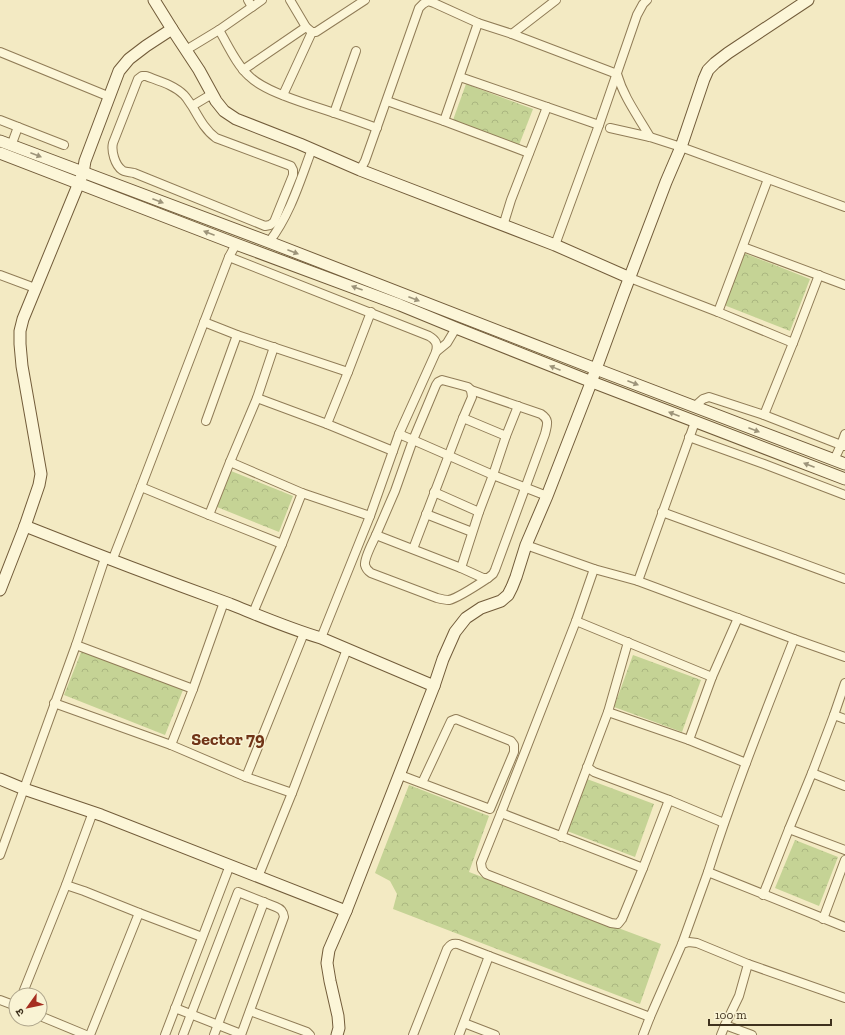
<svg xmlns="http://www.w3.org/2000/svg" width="845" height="1035" font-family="'Zilla Slab','Noto Sans Devanagari',serif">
<defs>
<pattern id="park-crowns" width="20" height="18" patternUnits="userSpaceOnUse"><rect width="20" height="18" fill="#c5d395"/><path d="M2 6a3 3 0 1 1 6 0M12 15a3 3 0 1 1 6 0" fill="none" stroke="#aab680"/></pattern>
</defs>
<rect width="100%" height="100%" fill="#f3eac3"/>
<g fill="url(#park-crowns)">
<path d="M466 84 533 109 519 145 453 120Z"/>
<path d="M744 253 810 279 790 331 724 305Z"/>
<path d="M231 471 293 496 279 532 217 507Z"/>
<path d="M82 650 183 690 165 735 64 695Z"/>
<path d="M633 655 701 680 682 732 614 707Z"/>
<path d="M587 779 654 804 635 857 567 831Z"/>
<path d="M409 785 489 816 469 872 661 944 640 1004 393 909 397 894 390 881 375 873Z"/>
<path d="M795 840 838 857 819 906 775 888Z"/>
</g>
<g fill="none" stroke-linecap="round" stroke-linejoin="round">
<defs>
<g id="street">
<path d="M248 0 252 7"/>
<path d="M290 0 306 27 312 32H316L365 0"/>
<path d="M556 0 512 34 617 74C624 98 638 116 650 137"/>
<path d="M478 23 444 121 529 153"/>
<path d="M219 30C228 45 236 64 249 76 262 89 292 99 310 105 332 112 355 120 377 128"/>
<path d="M186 50 219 30 262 0"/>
<path d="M0 52 110 97"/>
<path d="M243 70 306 27"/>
<path d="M460 77 599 125"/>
<path d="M283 95 312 32"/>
<path d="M387 101 444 121"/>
<path d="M192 106C199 118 205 130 216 138L291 166 293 170V175L274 222 270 225 265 226 134 173C130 172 124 172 122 170 115 165 111 151 113 143L138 79 142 76H146C159 81 174 85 184 95 187 98 189 102 192 106L212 94"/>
<path d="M334 113 356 51"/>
<path d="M0 120 64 145"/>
<path d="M610 128 650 137 681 147 845 207"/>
<path d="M11 146 18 127"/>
<path d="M360 170 365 161 419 8 423 4 428 1 434 3 478 23 512 34"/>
<path d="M503 226 511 200 547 107"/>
<path d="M269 242C290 215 300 181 312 149"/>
<path d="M555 245 599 125 637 15 643 4 647 0"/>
<path d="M743 247 845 285"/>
<path d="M229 257 429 336C436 340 438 344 436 352L399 434 370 516 321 638"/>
<path d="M0 275 35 288"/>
<path d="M630 278 718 312 793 343 819 275"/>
<path d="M371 312 348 372 327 424 393 451"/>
<path d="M718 312 768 179"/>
<path d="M204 322 237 335 348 372"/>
<path d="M793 343 764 415 841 445 845 434"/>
<path d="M436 352 447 343 456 328"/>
<path d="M257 398 327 424"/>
<path d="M518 406 506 436 463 418 472 397 471 390 468 387 442 380 438 382 436 385 413 440 493 475 547 496"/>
<path d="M694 407 703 399 709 397 764 415"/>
<path d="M206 421 237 335"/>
<path d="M399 434 413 440 395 491 376 535 461 568 483 578H488L493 574 495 570 545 434C547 425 550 420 541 414L471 390"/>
<path d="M689 437 764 464 845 495"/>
<path d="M834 460 841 445 845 446"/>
<path d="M230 462 302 493"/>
<path d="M141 487 209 515 282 544 253 613"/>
<path d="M434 492 479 512"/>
<path d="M662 512 845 579"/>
<path d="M426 514 472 532"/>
<path d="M209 515 230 462 257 398 274 347"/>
<path d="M376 535C373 542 364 558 365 565 366 569 368 571 371 573L437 598C441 599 445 600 449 600 458 598 479 584 488 578"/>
<path d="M282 544 302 493 370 516"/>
<path d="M526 545 594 569 576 621 501 813 643 868 669 800 724 823"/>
<path d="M413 549 463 418"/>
<path d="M112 561 141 487 229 257 236 244"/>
<path d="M461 568 479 512 493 475 506 436"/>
<path d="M594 569 638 581 794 639"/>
<path d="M638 581 695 422"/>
<path d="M576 621 712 677 689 740 746 763"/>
<path d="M628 642 608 712 689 740"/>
<path d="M76 645 193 689"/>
<path d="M712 677 738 618"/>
<path d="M54 703 171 745 246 777 292 793"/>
<path d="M834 715 845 683"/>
<path d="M171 745 193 689 224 602"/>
<path d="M587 767 594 772 669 800"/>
<path d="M812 773 834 715 845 719"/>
<path d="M400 775 490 809 514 752V745L511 741 456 719 451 721 422 783"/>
<path d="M246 777 304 633"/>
<path d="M845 786 812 773 789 829 845 850"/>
<path d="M501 813 481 863 482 869 486 874 611 923 618 924 622 919 643 868"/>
<path d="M561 837 608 712"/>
<path d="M0 855 76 645 105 558"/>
<path d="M708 872C733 793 764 716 794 639L845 657"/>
<path d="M258 877 292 793 347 649"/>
<path d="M66 885 84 891 139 913 202 937"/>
<path d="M763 895 789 829"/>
<path d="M823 919 845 860"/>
<path d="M682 944 708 872 845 927"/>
<path d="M22 995 66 885 93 812"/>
<path d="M0 1000 16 1006"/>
<path d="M175 1008 241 1034"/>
<path d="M250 1011 307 1032 310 1035"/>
<path d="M40 1016 86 1035"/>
<path d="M464 1023 495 1035"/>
<path d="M725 1025 752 1035"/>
<path d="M90 1035 139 913"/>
<path d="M165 1035 230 865"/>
<path d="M183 1035 238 892 276 907C281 909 283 911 284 917L241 1035"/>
<path d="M214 1035 264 902"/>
<path d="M413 1035 447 949C450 945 452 943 458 944L489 956 650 1017"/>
<path d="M459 1035 489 956"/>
<path d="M643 1035 650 1017 682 944 689 942 697 943 748 964 845 998"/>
<path d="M721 1035 725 1025 739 996 748 964"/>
</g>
<g id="secondary">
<path d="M154 0 172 29 199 70 216 101 224 111 236 119 300 144 360 170 555 245 630 278"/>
<path d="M0 141 269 242 596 369 845 464"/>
<path d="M0 153 236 244 400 305 456 328 592 382 845 479"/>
<path d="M25 526C93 553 161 579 230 604 260 616 290 629 321 638L434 686"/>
<path d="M0 590 25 526 39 485 41 474 22 366 20 344V331L23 319 83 173 85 161 119 71 129 59 146 46 172 29"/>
<path d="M0 779 24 789 101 815 346 911"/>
<path d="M337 1035 339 1028 338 1016 330 981 327 963 329 950 346 911 434 686 443 659 455 632 466 618 481 608 501 601 508 595 512 587 516 577 526 545 547 496 589 388 623 295 666 182 681 147 704 79 708 70 715 63 728 53 808 0"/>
</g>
</defs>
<use href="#street" stroke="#907c57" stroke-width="10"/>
<use href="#secondary" stroke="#725c3a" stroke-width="13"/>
<use href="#street" stroke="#fcf6d8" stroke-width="8"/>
<use href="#secondary" stroke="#fcf6d8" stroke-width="11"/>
</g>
<defs><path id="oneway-solid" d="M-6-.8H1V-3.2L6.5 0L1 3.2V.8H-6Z"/></defs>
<g fill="#9d947a">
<use href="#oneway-solid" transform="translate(36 155) rotate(21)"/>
<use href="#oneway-solid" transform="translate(158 201) rotate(21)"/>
<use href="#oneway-solid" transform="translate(209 233) rotate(-159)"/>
<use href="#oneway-solid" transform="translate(293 252) rotate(21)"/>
<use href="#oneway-solid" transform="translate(357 288) rotate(-160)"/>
<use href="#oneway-solid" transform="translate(414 299) rotate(21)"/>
<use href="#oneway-solid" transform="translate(555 368) rotate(-158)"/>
<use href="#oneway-solid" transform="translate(633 383) rotate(21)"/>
<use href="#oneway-solid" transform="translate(674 414) rotate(-159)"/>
<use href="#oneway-solid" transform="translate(754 430) rotate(21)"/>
<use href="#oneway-solid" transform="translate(809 465) rotate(-159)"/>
</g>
<g text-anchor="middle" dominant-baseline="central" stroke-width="3" stroke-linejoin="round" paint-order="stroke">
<g font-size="18" font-weight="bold" fill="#703417" stroke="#f9f3d4">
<text x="228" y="739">Sector 79</text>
</g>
</g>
<g transform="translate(28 1007) rotate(237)"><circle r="19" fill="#f9f3d4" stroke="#aea58b"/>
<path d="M0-3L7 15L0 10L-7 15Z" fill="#a62e20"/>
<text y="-6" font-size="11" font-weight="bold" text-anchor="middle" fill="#3e311d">उ</text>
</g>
<path d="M709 1019v6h122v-6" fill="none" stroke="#3e311d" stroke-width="2"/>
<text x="715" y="1019" font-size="12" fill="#3e311d" stroke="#f9f3d4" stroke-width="3" paint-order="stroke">100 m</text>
</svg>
